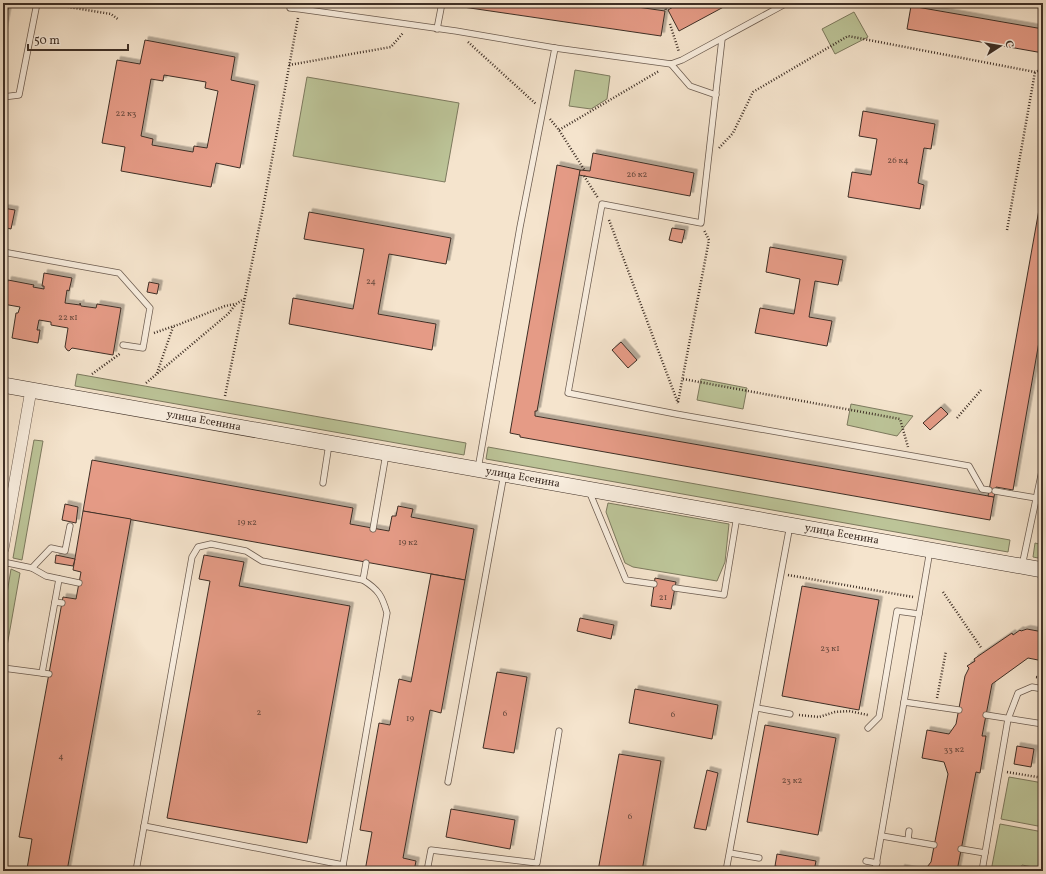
<svg xmlns="http://www.w3.org/2000/svg" width="1046" height="874" font-family="Vollkorn,serif">
<defs>
<filter id="shadow"><feDropShadow dx="3.5" dy="-3.5" stdDeviation="0" flood-color="#0004"/></filter>
</defs>
<rect width="100%" height="100%" fill="#f5e4cd"/>
<filter id="stains"><feTurbulence type="fractalNoise" baseFrequency=".005" numOctaves="4"/><feColorMatrix values="0 0 0 0 .2 0 0 0 0 .09 0 0 0 0 .02 0 0 0 .5 -.17"/></filter>
<radialGradient id="worn" r=".72"><stop offset=".6" stop-color="#630" stop-opacity="0"/><stop offset="1" stop-color="#630" stop-opacity=".3"/></radialGradient>
<g fill="#bcc498" stroke="#7d7a5f">
<path d="M854 12 868 37 835 54 822 29Z"/>
<path d="M575 70 610 76 607 99 591 109 569 106Z"/>
<path d="M307 77 459 103 445 182 293 156Z"/>
<path d="M77 374 466 443 464 455 75 386Z"/>
<path d="M701 379 747 388 743 409 697 400Z"/>
<path d="M851 404 913 416 897 436 847 425Z"/>
<path d="M34 440 43 441 22 560 13 558Z"/>
<path d="M488 447 1010 540 1008 552 486 459Z"/>
<path d="M608 503 729 524 725 562 717 581 633 567 625 563 606 512Z"/>
<path d="M1035 543 1043 545V559L1033 557Z"/>
<path d="M11 569 20 573 4 663H3V618Z"/>
<path d="M1009 777 1043 783V827L1001 819Z"/>
<path d="M1000 824 1043 832V869L1022 865 1020 871H991Z"/>
</g>
<g fill="#e59b86" stroke="#3e2f26" fill-rule="evenodd" filter="url(#shadow)">
<path d="M3 3H9L3 35Z"/>
<path d="M336 3H360L359 7Z"/>
<path d="M463 3H610L665 11 661 36 463 7Z"/>
<path d="M680 3H731L679 31 668 10Z"/>
<path d="M911 6 1043 29V53L907 29Z"/>
<path d="M145 40 235 57 231 80 255 85 240 168 216 163 211 187 121 171 125 147 102 143 117 60 140 64ZM164 75 206 82 205 88 218 91 207 148 194 146 193 152 152 145 153 139 141 136 151 79 163 81Z"/>
<path d="M863 111 935 124 931 149 924 148 918 183 924 185 920 209 848 197 852 172 871 175 877 139 859 136Z"/>
<path d="M593 153 694 173 690 196 579 175 580 170 590 171Z"/>
<path d="M557 165 580 170 537 411H535V416L994 497 990 520 520 437V435L510 433Z"/>
<path d="M1043 187V319L1013 490 996 487 994 497 988 496Z"/>
<path d="M3 208 15 210 11 229 3 227Z"/>
<path d="M309 212 451 238 446 264 389 254 378 314 436 324 432 350 289 324 293 298 353 309 364 249 304 239Z"/>
<path d="M672 228 685 230 682 243 669 240Z"/>
<path d="M770 247 843 260 838 285 815 281 809 317 832 321 827 346 755 333 760 308 794 314 800 279 766 272Z"/>
<path d="M44 273 72 278 69 291 67 290 65 303 80 305V303L81 306 96 308 97 304 121 308 113 355 72 348 69 351 67 350 65 347 68 328 51 325V322L39 320 37 330H40L38 343 12 338 16 313H18L20 307 3 304 8 280 34 285 33 287 44 289V286H42Z"/>
<path d="M149 282 159 284 157 294 147 292Z"/>
<path d="M621 342 637 360 628 368 612 350Z"/>
<path d="M941 407 948 414 930 430 923 423Z"/>
<path d="M92 460 353 508 350 524 389 531 392 516H396L398 506 413 509 411 517 474 529 465 580 83 511Z"/>
<path d="M65 504 78 507 76 523 62 520Z"/>
<path d="M83 511 131 519 67 871H39L27 869 32 839 19 837 63 597 76 599 81 572 73 570Z"/>
<path d="M56 555 75 559 73 566 55 563Z"/>
<path d="M204 555 244 562 239 586 350 606 307 843 167 818 210 581 199 579Z"/>
<path d="M431 574 465 580 441 713 430 710 403 858 416 861 414 871H365L372 832 360 830 379 723 390 725 399 679 411 682Z"/>
<path d="M655 578 676 582 671 609 651 606Z"/>
<path d="M802 586 879 600 859 710 782 696Z"/>
<path d="M580 618 614 625 611 639 577 631Z"/>
<path d="M1027 629 1043 632V661L1028 658 992 684 982 736H986L980 773 976 772 957 871H924L931 862 948 774 944 762 922 758 927 730 949 734 956 724 965 676 969 668 967 666 975 661 974 659 1012 633 1013 635 1020 630 1021 631Z"/>
<path d="M497 672 527 677 514 753 483 748Z"/>
<path d="M635 689 718 705 712 739 629 723Z"/>
<path d="M765 725 836 738 818 835 747 822Z"/>
<path d="M1017 746 1034 749 1031 767 1014 764Z"/>
<path d="M619 754 661 761 642 871H598Z"/>
<path d="M707 770 718 773 706 830 694 828Z"/>
<path d="M451 809 515 820 510 849 446 837Z"/>
<path d="M777 854 816 861 814 871H801L775 866Z"/>
<path d="M901 868 911 870 919 871H901Z"/>
</g>
<g fill="none" stroke-linecap="round" stroke-linejoin="round">
<defs>
<g id="lane">
<path d="M291 3 290 8 300 9 456 31 555 48 520 227 478 469"/>
<path d="M437 29 442 3"/>
<path d="M722 39 701 223 602 204 568 393 676 414 969 466 982 489 989 490"/>
<path d="M555 48 671 64 682 60 787 3"/>
<path d="M671 64 690 86 716 95"/>
<path d="M3 97 19 95 37 3"/>
<path d="M3 252 119 273 150 308 143 348 123 345"/>
<path d="M323 483 329 444"/>
<path d="M589 491 626 580 654 584"/>
<path d="M995 491 1036 498"/>
<path d="M373 529 386 454"/>
<path d="M3 562 32 568 51 548 65 551 70 526"/>
<path d="M1022 566 1043 466"/>
<path d="M32 568 46 576 79 583"/>
<path d="M675 588 724 595 737 516"/>
<path d="M55 602 62 603"/>
<path d="M3 668 49 674"/>
<path d="M42 673 59 579"/>
<path d="M904 702 959 710"/>
<path d="M757 708 790 714"/>
<path d="M986 715 1043 724"/>
<path d="M868 728 879 717 897 611 919 614"/>
<path d="M448 782 504 474"/>
<path d="M144 826 343 865"/>
<path d="M882 836 934 845"/>
<path d="M908 840 909 831"/>
<path d="M961 849 985 853"/>
<path d="M730 853 759 858"/>
<path d="M866 861 877 863"/>
<path d="M136 871 192 557 198 547 211 544 246 551 262 561 363 580 366 563"/>
<path d="M342 871 387 613C382 596 379 590 363 580"/>
<path d="M427 871 431 850 537 863 559 731"/>
<path d="M726 871 790 525"/>
<path d="M875 871 930 550"/>
<path d="M982 871 1008 719 1018 693 1032 687 1043 689"/>
</g>
<path id="street" d="M3 549 31 390"/>
<g id="secondary">
<path id="s1" d="M3 385 1043 570"/>
</g>
</defs>
<use href="#lane" stroke="#6c5c50" stroke-width="7"/>
<use href="#street" stroke="#6c5c50" stroke-width="12"/>
<use href="#secondary" stroke="#3e2f26" stroke-width="16"/>
<g stroke="#3e2f26" stroke-width="2.5" stroke-dasharray="1 2" stroke-linecap="butt">
<path d="M44 3 111 14 119 20"/>
<path d="M664 3 666 10"/>
<path d="M670 24 679 52"/>
<path d="M468 42 536 104"/>
<path d="M289 65 391 47 403 33"/>
<path d="M550 119 559 130 585 171"/>
<path d="M559 130 659 71"/>
<path d="M719 148 733 133 753 92 848 36 1035 72 1043 69"/>
<path d="M584 176 598 198"/>
<path d="M609 220 678 403"/>
<path d="M1007 230 1035 72"/>
<path d="M154 333 180 324 225 306 235 304"/>
<path d="M157 373 173 327"/>
<path d="M92 374 121 353"/>
<path d="M683 379 900 419 908 447"/>
<path d="M146 383 228 314 236 304 244 299"/>
<path d="M225 396 263 208 298 18"/>
<path d="M678 402 709 240 704 230"/>
<path d="M957 418 981 390"/>
<path d="M788 575 913 597"/>
<path d="M943 592 982 649"/>
<path d="M1036 677 1043 678"/>
<path d="M937 698 946 651"/>
<path d="M799 715 819 717 835 712 849 711 868 715"/>
<path d="M1007 772 1043 778"/>
</g>
<use href="#lane" stroke="#f8edde" stroke-width="5.5"/>
<use href="#street" stroke="#f8edde" stroke-width="11"/>
<use href="#secondary" stroke="#f8edde" stroke-width="15"/>
</g>
<g text-anchor="middle" dominant-baseline="central" stroke-width="3.5" stroke-linejoin="round" paint-order="stroke">
<g font-size="9" fill="#684a3e">
<text x="126" y="113">22 к3</text>
<text x="898" y="160">26 к4</text>
<text x="637" y="174">26 к2</text>
<text x="371" y="281">24</text>
<text x="68" y="317">22 к1</text>
<text x="247" y="522">19 к2</text>
<text x="408" y="542">19 к2</text>
<text x="663" y="597">21</text>
<text x="830" y="648">23 к1</text>
<text x="259" y="712">2</text>
<text x="505" y="713">6</text>
<text x="673" y="714">6</text>
<text x="410" y="718">19</text>
<text x="954" y="749">33 к2</text>
<text x="61" y="756">4</text>
<text x="792" y="780">23 к2</text>
<text x="630" y="816">6</text>
</g>
<g font-size="11" fill="#3e2f26" stroke="#f8edde">
<text stroke="none"><textPath href="#s1" startOffset="204">улица Есенина</textPath></text>
<text stroke="none"><textPath href="#s1" startOffset="528">улица Есенина</textPath></text>
<text stroke="none"><textPath href="#s1" startOffset="852">улица Есенина</textPath></text>
</g>
</g>
<rect width="1046" height="874" fill="none" stroke="#f5e4cd" stroke-width="16"/>
<rect x="4" y="4" width="1038" height="866" fill="none" stroke="#3e2f26" stroke-width="2"/>
<rect x="8" y="8" width="1030" height="858" fill="none" stroke="#3e2f26"/>
<g transform="translate(1000 46) rotate(78)" stroke="#f8edde" stroke-width="3" paint-order="stroke">
<path d="M0-3L7 15L0 10L-7 15Z" fill="#3e2f26"/>
<text y="-6" font-size="11" font-weight="bold" text-anchor="middle" fill="#3e2f26">С</text>
</g>
<path d="M28 44v6h100v-6" fill="none" stroke="#3e2f26" stroke-width="2"/>
<text x="34" y="44" font-size="12" fill="#3e2f26" stroke="#f8edde" stroke-width="3" paint-order="stroke">50 m</text>
<rect width="100%" height="100%" filter="url(#stains)"/>
<rect width="100%" height="100%" fill="url(#worn)"/>
</svg>
